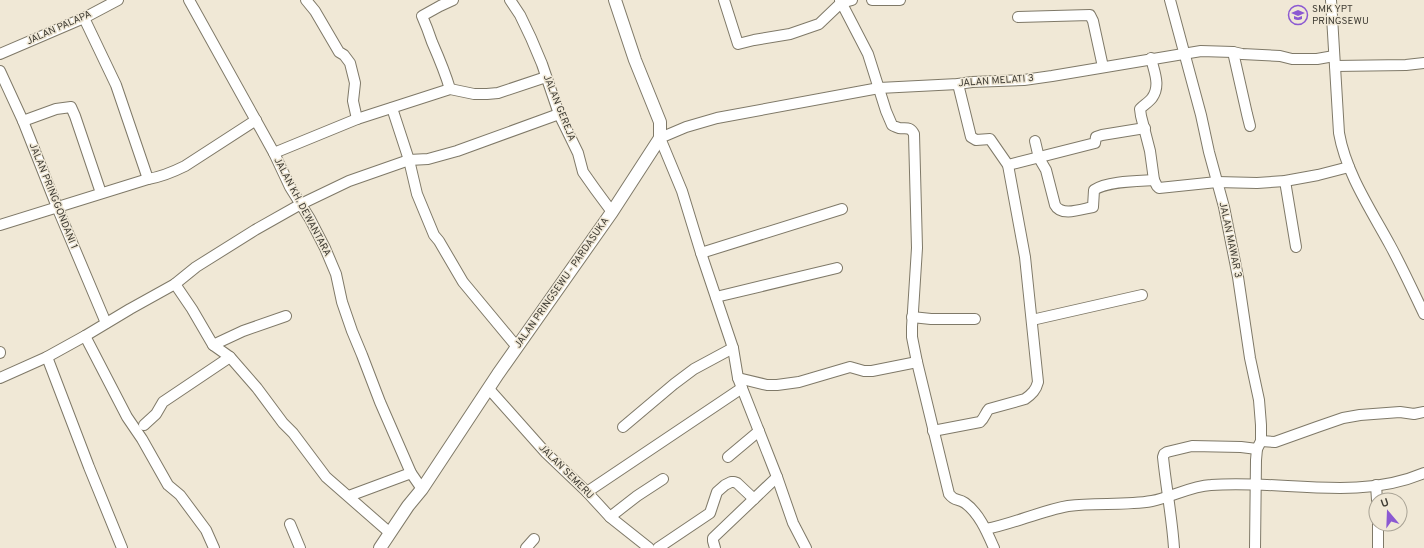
<svg xmlns="http://www.w3.org/2000/svg" width="1424" height="548" font-family="Overpass,sans-serif">
<rect width="100%" height="100%" fill="#f0e8d6"/>
<g fill="none" stroke-linecap="round" stroke-linejoin="round">
<defs>
<g id="minor">
<path d="M189 0 274 153 290 187 310 219 325 248 336 274 342 302 352 331 362 355 380 402 411 473 422 489"/>
<path d="M306 0 315 11 339 52 344 55 350 63 355 83 353 101 357 119"/>
<path d="M510 0 520 15 531 38 542 64 559 114 578 153 583 172 595 189 612 212"/>
<path d="M724 0 738 44 754 40 790 34 819 24 841 3 852 0"/>
<path d="M840 0 868 54 886 111 892 125C893 126 899 128 899 128 906 129 910 126 914 134L917 248 912 327V337L917 362 949 494C955 502 958 498 965 503 979 513 987 532 994 548"/>
<path d="M872 0H900"/>
<path d="M1170 0 1201 115 1209 152 1224 207 1238 277 1250 358 1259 400 1261 425V441L1257 449 1256 460 1255 548"/>
<path d="M1331 0 1339 133C1346 173 1371 210 1390 245 1402 267 1413 291 1424 314"/>
<path d="M1018 17 1090 15 1093 21 1103 67"/>
<path d="M84 18 116 85 148 179"/>
<path d="M1233 52 1247 114 1250 126"/>
<path d="M0 54 84 18 118 0"/>
<path d="M1151 58C1154 72 1161 85 1152 98 1149 102 1144 105 1140 109L1141 116 1150 151 1154 180 1157 186 1159 188 1217 182 1257 183 1285 181 1318 175 1349 167"/>
<path d="M1335 66 1406 65 1424 63"/>
<path d="M0 71 23 121 57 207 106 323"/>
<path d="M450 89C445 72 439 58 432 42 429 33 426 25 422 16L440 6 453 0"/>
<path d="M392 108 409 160 417 194 434 235 439 241 463 282 517 347"/>
<path d="M23 121 56 109 71 107 75 116 101 193"/>
<path d="M1035 141 1039 158 1046 170 1055 205C1061 217 1082 209 1093 207L1094 190C1107 181 1139 181 1154 180"/>
<path d="M274 153 357 119 450 89 474 94H487L498 93 546 77"/>
<path d="M1008 165 1095 143 1096 137 1102 135 1145 128"/>
<path d="M1285 181 1296 247"/>
<path d="M0 225 148 179C161 177 173 172 185 166L256 120"/>
<path d="M701 253 842 209"/>
<path d="M175 284 192 309 213 345 230 357 257 388 283 423 293 433 326 477 390 533"/>
<path d="M716 297 837 268"/>
<path d="M912 317 931 319H975"/>
<path d="M1032 320 1142 295"/>
<path d="M85 336 127 417 142 439 168 485 180 495 206 530 214 548"/>
<path d="M213 345 243 331 286 316"/>
<path d="M0 352V353"/>
<path d="M47 357 89 467 122 548"/>
<path d="M0 378 47 357 85 336 130 309 175 284 196 267 255 230 301 204 349 181 409 160 428 159 457 151 559 114"/>
<path d="M738 378 767 385H777L799 382 850 367 864 371H872L917 362"/>
<path d="M489 389 546 453 587 492 610 517 649 548"/>
<path d="M144 425 156 414 163 402 230 357"/>
<path d="M623 427 674 384 694 369 733 348"/>
<path d="M933 431 980 422C985 418 985 413 989 409L1025 399C1032 394 1036 390 1038 382L1025 257 1008 165 990 139 976 140 971 137 958 84"/>
<path d="M1261 441 1275 442 1317 427 1343 418 1360 415 1400 412 1414 414 1424 412"/>
<path d="M728 457 759 431"/>
<path d="M1376 485 1377 500"/>
<path d="M587 492 742 388"/>
<path d="M349 496 411 473"/>
<path d="M610 517 637 496 663 479"/>
<path d="M290 524 300 548"/>
<path d="M986 529C1013 524 1040 511 1068 506 1095 502 1124 506 1152 501 1172 497 1191 486 1211 485 1281 479 1356 502 1424 473"/>
<path d="M526 548 534 539"/>
<path d="M658 548 710 513 717 492 725 485 731 482H734L737 483 754 499"/>
<path d="M715 548 713 541V538L777 477"/>
<path d="M806 548 793 523 777 477 738 378 733 348 701 253 682 191 660 138 686 127 717 118 879 88 958 84 972 82 1024 80 1052 76 1201 51 1233 52 1242 54 1280 56 1292 59H1317L1334 56"/>
<path d="M1174 548C1172 517 1166 487 1163 457L1164 454 1167 452 1192 446 1241 447 1257 449"/>
<path d="M1378 548V524"/>
</g>
<path id="major" d="M380 548 408 506 422 489 498 374 612 212 660 138V122L635 60 615 0"/>
</defs>
<use href="#minor" stroke="#7f7968" stroke-width="12"/>
<use href="#major" stroke="#7f7968" stroke-width="14"/>
<use href="#minor" stroke="#fff" stroke-width="10"/>
<use href="#major" stroke="#fff" stroke-width="12"/>
</g>
<defs>
<symbol id="university-ring" viewBox="-11 -11 22 22"><circle r="9.5" fill="#f0e8d6" stroke="#8b59d2" stroke-width="1.5"/><path d="M0-5L7-2L0 1L-7-2ZM-4 1L0 2.5L4 1V4Q0 6-4 4Z" fill="#8b59d2"/></symbol>
</defs>
<g fill-rule="evenodd">
<use href="#university-ring" x="1287" y="4" width="22" height="22"/>
</g>
<g text-anchor="middle" dominant-baseline="central" stroke-width="3" stroke-linejoin="round" paint-order="stroke">
<g font-size="10" fill="#3e3b33" stroke="#f0e8d6" text-anchor="start">
<text x="1312" y="9">SMK YPT<tspan x="1312" dy="12">PRINGSEWU</tspan></text>
</g>
<g font-size="10" fill="#3e3b33" stroke="#f0e8d6">
<text transform="translate(59 28) rotate(-24)">JALAN PALAPA</text>
<text transform="translate(996 81) rotate(-4)">JALAN MELATI 3</text>
<text transform="translate(559 108) rotate(68)">JALAN GEREJA</text>
<text transform="translate(53 196) rotate(68)">JALAN PRINGGONDANI 1</text>
<text transform="translate(302 207) rotate(62)">JALAN KH. DEWANTARA</text>
<text transform="translate(1230 240) rotate(78)">JALAN MAWAR 3</text>
<text transform="translate(562 283) rotate(-55)">JALAN PRINGSEWU - PARDASUKA</text>
<text transform="translate(566 472) rotate(45)">JALAN SEMERU</text>
</g>
</g>
<g transform="translate(1388 512) rotate(341)"><circle r="19" fill="#f0e8d6" stroke="#a9a395"/>
<path d="M0-3L7 15L0 10L-7 15Z" fill="#8b59d2"/>
<text y="-6" font-size="11" font-weight="bold" text-anchor="middle" fill="#3e3b33">U</text>
</g>
</svg>
